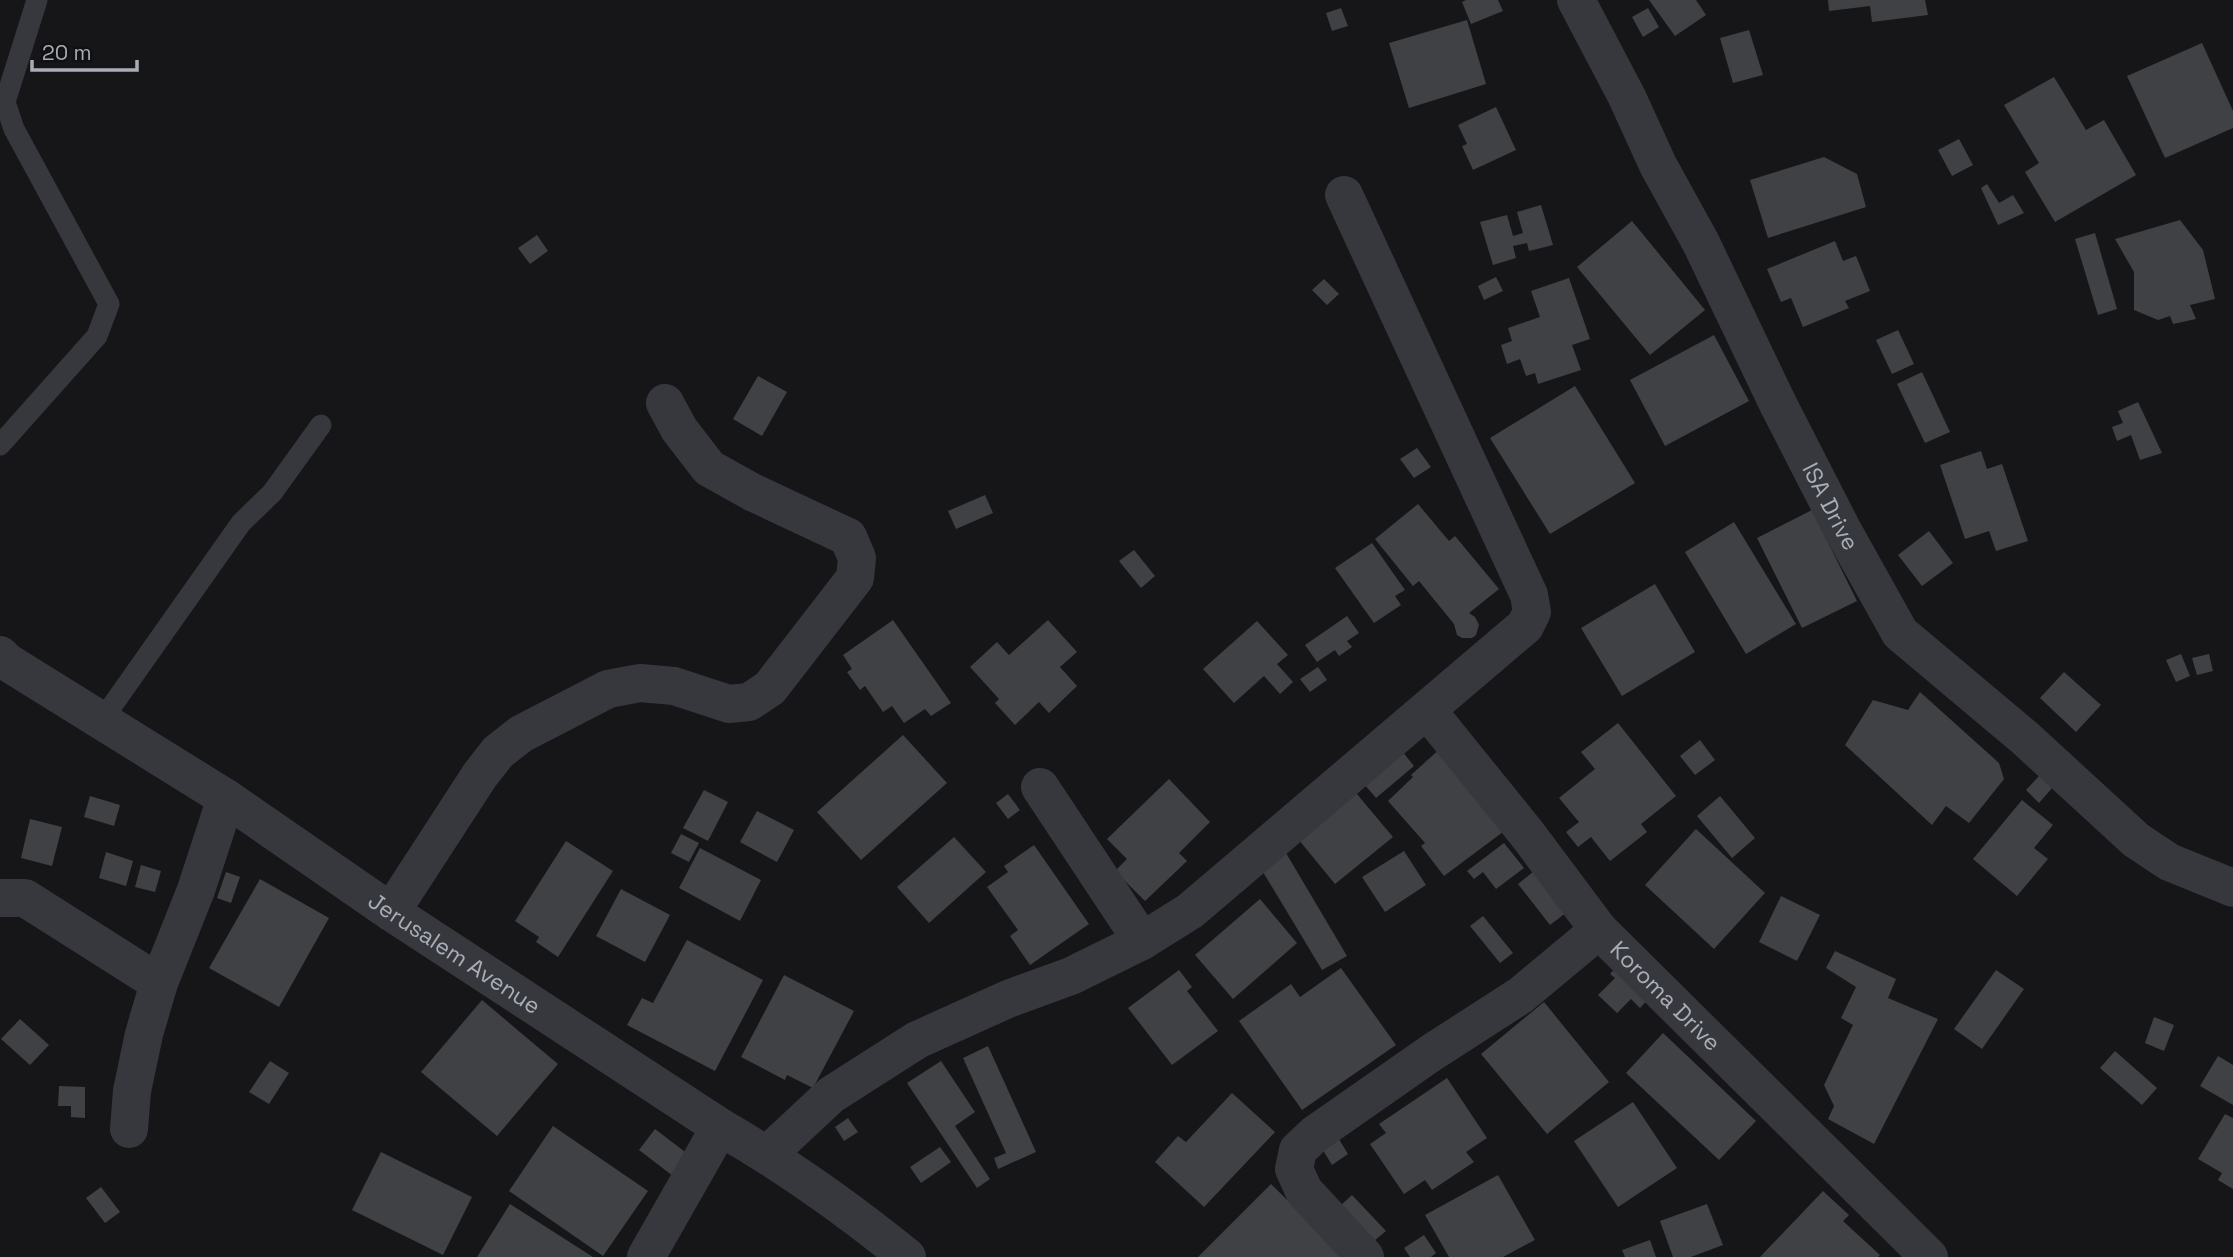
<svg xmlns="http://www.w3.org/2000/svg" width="2233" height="1257" font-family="'Space Grotesk',sans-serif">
<rect width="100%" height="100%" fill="#161618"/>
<g fill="#404145">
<path d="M1466 0H1498L1503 11 1471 24 1462 2Z"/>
<path d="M1649 0H1696L1706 15 1675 36Z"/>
<path d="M1828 0H1925L1928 15 1872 22 1870 6 1829 11Z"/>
<path d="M1341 8 1348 26 1332 31 1326 13Z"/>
<path d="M1648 8 1659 27 1643 37 1632 17Z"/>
<path d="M1467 20 1486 84 1409 108 1389 43Z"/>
<path d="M1749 30 1763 75 1733 83 1720 38Z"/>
<path d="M2202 43 2233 111V128L2165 158 2127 76Z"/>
<path d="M2054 77 2086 130 2104 120 2136 175 2055 222 2025 172 2039 163 2004 105Z"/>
<path d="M1496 107 1516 150 1473 170 1462 146 1467 144 1458 125Z"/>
<path d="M1959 139 1973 165 1952 176 1938 150Z"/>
<path d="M1824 157 1857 174 1866 207 1768 238 1750 180Z"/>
<path d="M1987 184 1999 203 2013 195 2024 213 1998 225 1981 188Z"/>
<path d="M1541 205 1553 245 1529 251 1527 243 1513 246 1516 258 1493 265 1480 222 1507 215 1513 236 1523 233 1517 212Z"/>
<path d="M2180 220 2203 250 2215 299 2190 305 2196 319 2173 324 2170 316 2158 320 2134 310V272L2115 239Z"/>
<path d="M1632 221 1705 310 1650 355 1577 267Z"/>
<path d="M2095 233 2117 309 2098 315 2075 239Z"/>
<path d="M537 235 548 251 530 264 518 248Z"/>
<path d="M1835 241 1843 261 1856 256 1870 291 1845 301 1849 308 1803 327 1791 298 1781 302 1767 269Z"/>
<path d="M1496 277 1503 291 1484 300 1478 286Z"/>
<path d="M1569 278 1590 339 1572 345 1581 370 1538 384 1535 373 1526 376 1520 359 1507 364 1501 345 1512 341 1508 328 1540 317 1531 291Z"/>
<path d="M1324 279 1339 294 1327 305 1312 290Z"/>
<path d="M1898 330 1914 364 1892 374 1876 340Z"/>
<path d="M1714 335 1749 401 1665 446 1630 380Z"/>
<path d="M1922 372 1950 432 1925 443 1897 384Z"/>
<path d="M758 376 787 392 762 436 733 419Z"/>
<path d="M1575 386 1635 483 1550 534 1490 438Z"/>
<path d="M2138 402 2162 453 2140 460 2131 435 2117 441 2112 427 2123 423 2118 411Z"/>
<path d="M1417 448 1431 467 1414 478 1400 459Z"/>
<path d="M1981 451 1987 469 2002 464 2028 541 1996 551 1989 531 1965 539 1940 465Z"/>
<path d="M985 495 993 513 956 529 948 511Z"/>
<path d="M1418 504 1449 541 1455 536 1499 589 1469 613 1475 617 1479 625 1476 635 1472 638H1462L1457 635 1454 624 1419 581 1413 586 1375 539Z"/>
<path d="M1812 510 1857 601 1802 628 1757 538Z"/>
<path d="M1734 522 1796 624 1746 654 1685 552Z"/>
<path d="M1929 531 1953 563 1922 586 1898 555Z"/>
<path d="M1372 543 1405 590 1395 596 1401 605 1374 623 1335 568Z"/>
<path d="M1134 550 1155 576 1141 588 1119 561Z"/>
<path d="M1655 584 1695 652 1622 696 1581 628Z"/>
<path d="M1347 616 1359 633 1347 641 1352 647 1339 656 1335 650 1317 662 1305 645Z"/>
<path d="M893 620 951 703 931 716 925 709 904 723 892 706 883 712 865 686 860 690 847 672 852 669 843 655Z"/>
<path d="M1048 620 1077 652 1060 667 1077 686 1049 713 1039 702 1015 725 995 703 999 699 970 667 997 642 1009 655Z"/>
<path d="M1257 621 1288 655 1277 664 1293 682 1280 694 1264 676 1234 703 1203 669Z"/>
<path d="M2181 654 2190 676 2176 682 2166 660Z"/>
<path d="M2209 654 2213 671 2197 675 2192 658Z"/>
<path d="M1318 667 1327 680 1310 692 1300 679Z"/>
<path d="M2064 672 2101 705 2076 732 2040 698Z"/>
<path d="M1920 692 1999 763 2004 779 1969 823 1946 806 1932 825 1845 745 1873 700 1908 710Z"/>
<path d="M1618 723 1676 796 1641 824 1647 832 1610 861 1591 837 1578 847 1566 832 1579 822 1559 798 1595 769 1581 752Z"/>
<path d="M903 735 947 783 861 860 817 812Z"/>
<path d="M1700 740 1715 760 1695 775 1680 756Z"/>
<path d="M1397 745 1414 766 1376 798 1359 778Z"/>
<path d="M1443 746 1507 829 1444 876 1421 846 1425 843 1388 801 1413 777 1411 775Z"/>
<path d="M2040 775 2053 787 2039 803 2026 790Z"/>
<path d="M1169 779 1210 822 1179 853 1187 861 1145 901 1115 871 1127 859 1107 839Z"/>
<path d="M1351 787 1393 837 1335 884 1294 834Z"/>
<path d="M704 790 728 802 708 841 683 828Z"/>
<path d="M1008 794 1020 810 1008 819 996 803Z"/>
<path d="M90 796 120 805 114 826 84 817Z"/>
<path d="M1720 796 1755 838 1732 858 1697 816Z"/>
<path d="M2022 800 2053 825 2034 848 2048 859 2017 896 1973 859Z"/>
<path d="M757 811 794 830 777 862 740 842Z"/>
<path d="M30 819 62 827 52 866 21 858Z"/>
<path d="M1696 829 1765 893 1714 949 1645 885Z"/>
<path d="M681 834 699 843 689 862 671 853Z"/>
<path d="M954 837 986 872 929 923 897 887Z"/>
<path d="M566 841 613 871 558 957 536 942 539 937 515 921Z"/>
<path d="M1504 843 1524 868 1496 889 1483 872 1474 879 1467 871Z"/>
<path d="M1034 845 1089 924 1030 965 1010 936 1018 930 987 887 1008 872 1004 866Z"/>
<path d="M700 848 761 880 740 921 679 888Z"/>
<path d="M1404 851 1426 885 1385 912 1362 877Z"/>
<path d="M106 852 133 861 126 886 99 878Z"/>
<path d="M1286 853 1347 956 1322 970 1260 867Z"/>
<path d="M141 865 161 871 155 892 135 887Z"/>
<path d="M1534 871 1567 912 1550 925 1518 884Z"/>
<path d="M226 872 240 877 231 903 217 898Z"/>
<path d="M260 879 329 918 279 1007 209 968Z"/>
<path d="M621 889 670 915 645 962 596 936Z"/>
<path d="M1781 896 1820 915 1797 961 1759 942Z"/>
<path d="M1260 899 1297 943 1233 999 1195 955Z"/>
<path d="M1483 916 1513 953 1500 963 1470 926Z"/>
<path d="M687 940 763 980 715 1071 627 1025 642 998 653 1003Z"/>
<path d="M1835 951 1896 979 1888 998 1938 1019 1874 1144 1828 1119 1834 1106 1824 1085 1853 1025 1841 1018 1856 987 1826 968Z"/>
<path d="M1620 963 1653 994 1640 1008 1631 999 1617 1013 1598 995 1615 978 1610 974Z"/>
<path d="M1341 968 1396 1045 1302 1110 1239 1021 1291 984 1300 997Z"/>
<path d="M1179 970 1192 987 1187 991 1218 1031 1172 1065 1128 1008Z"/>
<path d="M1996 970 2024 989 1982 1049 1954 1029Z"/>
<path d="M784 975 854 1011 813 1088 787 1075 785 1080 741 1057Z"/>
<path d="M482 1000 558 1064 497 1136 421 1072Z"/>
<path d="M1544 1002 1609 1082 1547 1134 1481 1054Z"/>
<path d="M2154 1017 2174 1025 2164 1051 2145 1043Z"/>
<path d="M20 1019 49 1045 30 1065 1 1039Z"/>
<path d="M1663 1033 1756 1121 1719 1160 1626 1073Z"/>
<path d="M988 1046 1036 1152 998 1169 994 1158 1006 1153 963 1058Z"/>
<path d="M2115 1051 2157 1088 2142 1105 2100 1068Z"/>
<path d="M2218 1056 2233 1065V1105L2200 1086Z"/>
<path d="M270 1061 289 1073 269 1104 249 1092Z"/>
<path d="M941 1061 975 1112 955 1126 990 1179 977 1188 907 1083Z"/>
<path d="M1447 1078 1487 1138 1466 1152 1474 1162 1432 1190 1425 1180 1404 1194 1370 1144 1386 1133 1379 1124Z"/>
<path d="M59 1086 85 1087V1118L71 1117V1106H58Z"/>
<path d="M1232 1093 1275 1132 1204 1207 1155 1162 1178 1136 1186 1142Z"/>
<path d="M1633 1102 1677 1168 1618 1207 1574 1141Z"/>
<path d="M2225 1114 2233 1118V1189L2218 1180 2222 1173 2198 1159Z"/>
<path d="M848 1118 858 1132 844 1141 835 1127Z"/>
<path d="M553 1126 648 1191 603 1256 509 1191Z"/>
<path d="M655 1129 689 1155 673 1176 639 1150Z"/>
<path d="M1337 1136 1348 1154 1332 1165 1321 1147Z"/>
<path d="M940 1147 951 1162 921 1183 910 1167Z"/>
<path d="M381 1152 472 1197 443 1255 352 1210Z"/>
<path d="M1498 1175 1535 1240 1503 1257H1449L1425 1215Z"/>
<path d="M1271 1184 1345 1257H1198Z"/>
<path d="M101 1187 120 1212 105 1223 86 1198Z"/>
<path d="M1823 1191 1849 1215 1843 1221 1880 1255 1878 1257H1760Z"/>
<path d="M1352 1195 1386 1231 1374 1241 1340 1206Z"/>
<path d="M510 1204 593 1257H477Z"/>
<path d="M1707 1204 1723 1245 1691 1257H1673L1660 1221Z"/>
<path d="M1424 1235 1436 1253 1431 1257H1410L1404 1248Z"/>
<path d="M1650 1240 1656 1257H1625L1622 1250Z"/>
</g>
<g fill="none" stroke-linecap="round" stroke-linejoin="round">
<g stroke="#37383d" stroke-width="21">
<path d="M0 445 97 336 109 304 14 129 5 102 37 0"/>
<path d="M102 720 241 523 272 493 321 425"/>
</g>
<g stroke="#37383d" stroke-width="38">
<path id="s1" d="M1576 0 1627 97 1658 165 1701 243 1778 404 1842 529 1900 633 2025 738 2136 840 2169 862 2233 888"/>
<path id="s2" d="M0 655 7 662 226 798 391 912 720 1127C786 1165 848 1209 907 1257"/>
<path id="s3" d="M1427 710 1528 835 1599 930 1929 1257"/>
<path d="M1040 787 1142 941"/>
<path d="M0 898H25L159 983"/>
<path d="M391 912 480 775 498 752 521 734 608 689 640 683 674 686 729 704 749 702 770 688 855 578 857 558 848 537 752 492 709 468 679 429 665 403"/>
<path d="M129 1129 132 1091 144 1034 159 983 196 890 226 798"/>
<path d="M768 1154 831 1095 917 1040 1008 999 1071 976 1142 941 1190 911 1525 626 1532 612 1529 595 1344 195"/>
<path d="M646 1257 720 1127"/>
<path d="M1365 1257 1304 1191 1294 1169 1298 1150 1315 1134 1431 1053 1521 995 1599 930"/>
</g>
</g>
<g text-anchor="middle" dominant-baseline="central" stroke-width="6" stroke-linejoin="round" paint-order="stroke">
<g font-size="23" fill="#a8adb8" stroke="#111113">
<text stroke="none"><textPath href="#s1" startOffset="567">ISA Drive</textPath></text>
<text stroke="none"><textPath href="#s2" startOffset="544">Jerusalem Avenue</textPath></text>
<text stroke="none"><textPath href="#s3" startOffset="373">Koroma Drive</textPath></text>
</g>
</g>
<path d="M32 60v10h105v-10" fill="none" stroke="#a8adb8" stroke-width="3.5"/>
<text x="42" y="60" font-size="21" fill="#a8adb8" stroke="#111113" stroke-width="5" paint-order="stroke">20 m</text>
</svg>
